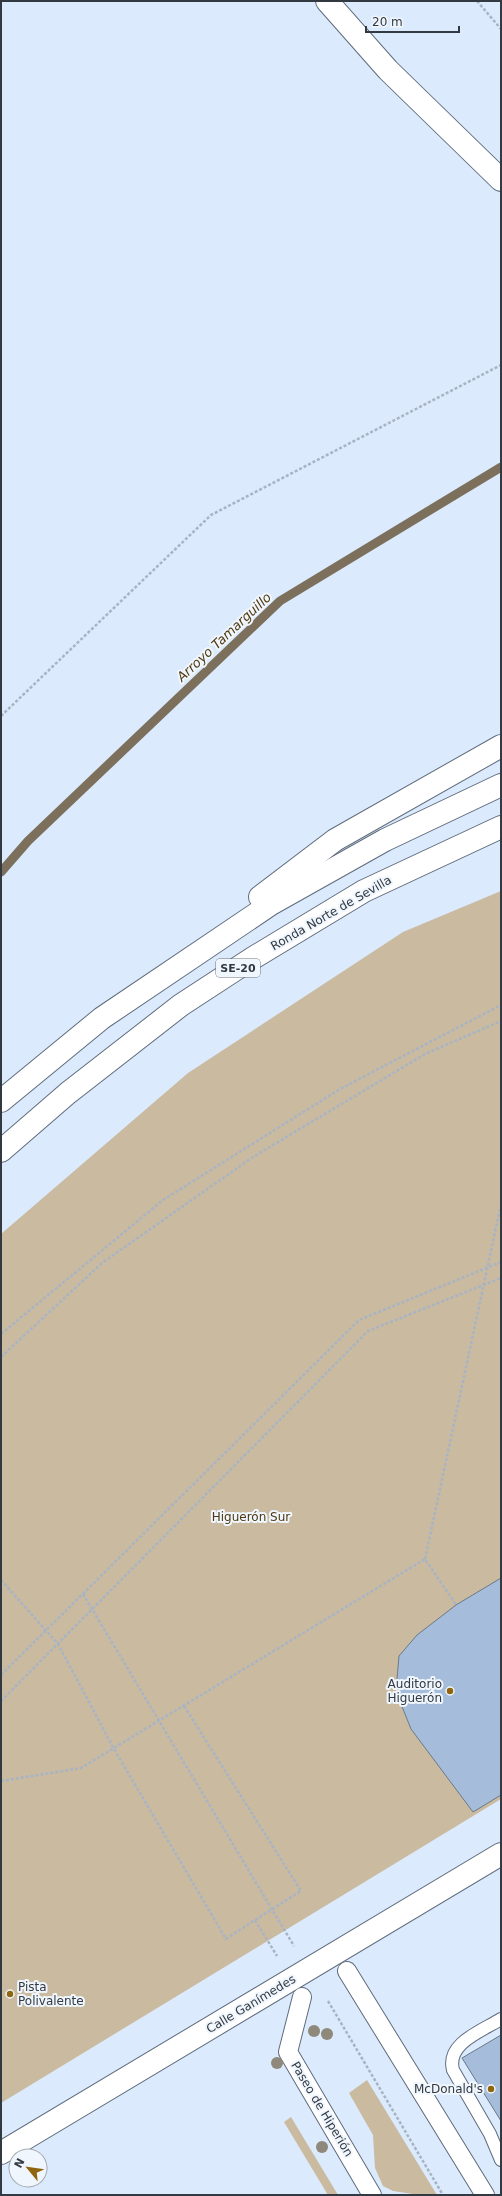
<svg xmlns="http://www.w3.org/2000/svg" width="502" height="2196" font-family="'DejaVu Sans',sans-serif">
<rect width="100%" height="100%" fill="#dbeafc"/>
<g fill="#cabaa0">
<path d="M501 891V1799L1 2103V1234L188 1073 403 932Z"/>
<path d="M367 2080 437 2195H420L393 2191 383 2186 375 2168 373 2135 349 2093Z"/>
<path d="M291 2117 338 2195H328L284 2122Z"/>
</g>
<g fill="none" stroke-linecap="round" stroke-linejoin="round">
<path stroke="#7c705d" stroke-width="9" d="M1 872 28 841 280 601 501 467"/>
</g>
<g fill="#a5bddb" stroke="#6b7989">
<path d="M501 1578V1795L473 1812 411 1729 401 1704 397 1679 399 1656 417 1635 456 1605Z"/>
<path d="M501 2035V2121L462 2058Z"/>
</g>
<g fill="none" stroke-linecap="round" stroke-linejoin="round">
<defs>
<path id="service" d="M501 2019C482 2031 446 2043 453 2070L490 2134 501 2160"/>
<g id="pedestrian">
<path d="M347 1971 485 2195"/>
<path d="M302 1997 288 2052 372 2195"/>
</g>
<path id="minor" d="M1 2153 501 1854"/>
<path id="secondary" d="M327 1 388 70 501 180"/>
<g id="trunk">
<path d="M260 897 335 840 501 746"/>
<path d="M1 1101 102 1018 271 904 385 840 501 785"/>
<path d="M1 1151 68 1093 181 1005 253 958 364 891 501 827"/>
</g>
</defs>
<use href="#service" stroke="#5f6c7c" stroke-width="14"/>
<use href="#pedestrian" stroke="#5f6c7c" stroke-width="20"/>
<use href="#minor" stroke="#5f6c7c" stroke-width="24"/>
<use href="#secondary" stroke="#5f6c7c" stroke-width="24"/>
<use href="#trunk" stroke="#5f6c7c" stroke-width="24"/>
<g stroke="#a8b4c3" stroke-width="2.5" stroke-dasharray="3 2" stroke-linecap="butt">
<path d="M477 1 501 29"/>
<path d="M1 716 211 515 501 365"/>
<path d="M1 1334 163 1200 340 1089 501 1005"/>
<path d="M1 1357 102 1263 253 1157 425 1054 501 1021"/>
<path d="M425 1559 501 1204"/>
<path d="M1 1580 58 1644 114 1749 226 1939 255 1920 277 1956"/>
<path d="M83 1594 294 1946"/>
<path d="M1 1675 359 1320 501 1262"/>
<path d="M1 1701 368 1331 501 1278"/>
<path d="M184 1706 301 1891 255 1920"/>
<path d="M1 1781 81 1768 425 1559 456 1605"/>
<path d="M328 2001 443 2195"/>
</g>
<use href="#service" stroke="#fff" stroke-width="12"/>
<use href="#pedestrian" stroke="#fff" stroke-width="18"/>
<use href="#minor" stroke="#fff" stroke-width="22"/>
<use href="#secondary" stroke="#fff" stroke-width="22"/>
<use href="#trunk" stroke="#fff" stroke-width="22"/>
</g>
<g fill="#8e897a">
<circle cx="314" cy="2031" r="6"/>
<circle cx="327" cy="2034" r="6"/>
<circle cx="277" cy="2063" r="6"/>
<circle cx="322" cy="2147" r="6"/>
</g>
<g fill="#8f660d" stroke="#f0f6fd" stroke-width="1.5">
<circle cx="450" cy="1691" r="4"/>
<circle cx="10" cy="1994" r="4"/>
<circle cx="491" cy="2089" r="4"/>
</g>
<g text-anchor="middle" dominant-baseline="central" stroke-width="4" stroke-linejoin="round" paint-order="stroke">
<rect fill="#f0f6fd" stroke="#6c7279" stroke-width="1" x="216" y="959" width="44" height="18" rx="3"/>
<g font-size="11" font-weight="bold" fill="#333940">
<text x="238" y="968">SE-20</text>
</g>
<g font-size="12" fill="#333940" stroke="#f0f6fd">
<text transform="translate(331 913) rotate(-30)">Ronda Norte de Sevilla</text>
<text transform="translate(251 2004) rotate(-31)">Calle Ganímedes</text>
<text transform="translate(322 2109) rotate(59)">Paseo de Hiperión</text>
</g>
<g font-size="12" fill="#4f3910" stroke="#f0f6fd">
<text x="251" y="1517">Higuerón Sur</text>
</g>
<g font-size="12" fill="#333940" stroke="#f0f6fd" text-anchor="end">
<text x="442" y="1684">Auditorio<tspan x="442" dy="14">Higuerón</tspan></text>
<text x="18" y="1987" text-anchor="start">Pista<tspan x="18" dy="14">Polivalente</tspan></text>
<text x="483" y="2089">McDonald's</text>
</g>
<g font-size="13" font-style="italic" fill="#503a11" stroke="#f0f6fd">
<text transform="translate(224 637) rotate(-43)">Arroyo Tamarguillo</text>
</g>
</g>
<rect width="502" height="2196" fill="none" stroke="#333940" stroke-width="4"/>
<g transform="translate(28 2168) rotate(299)"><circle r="19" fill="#f0f6fd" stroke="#a4aab1"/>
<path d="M0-3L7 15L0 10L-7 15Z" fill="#8f660d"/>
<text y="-6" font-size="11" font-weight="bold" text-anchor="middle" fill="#333940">N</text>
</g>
<path d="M366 26v6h93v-6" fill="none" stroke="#333940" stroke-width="2"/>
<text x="372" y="26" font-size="12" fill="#333940" stroke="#f0f6fd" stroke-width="3" paint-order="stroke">20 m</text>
</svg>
